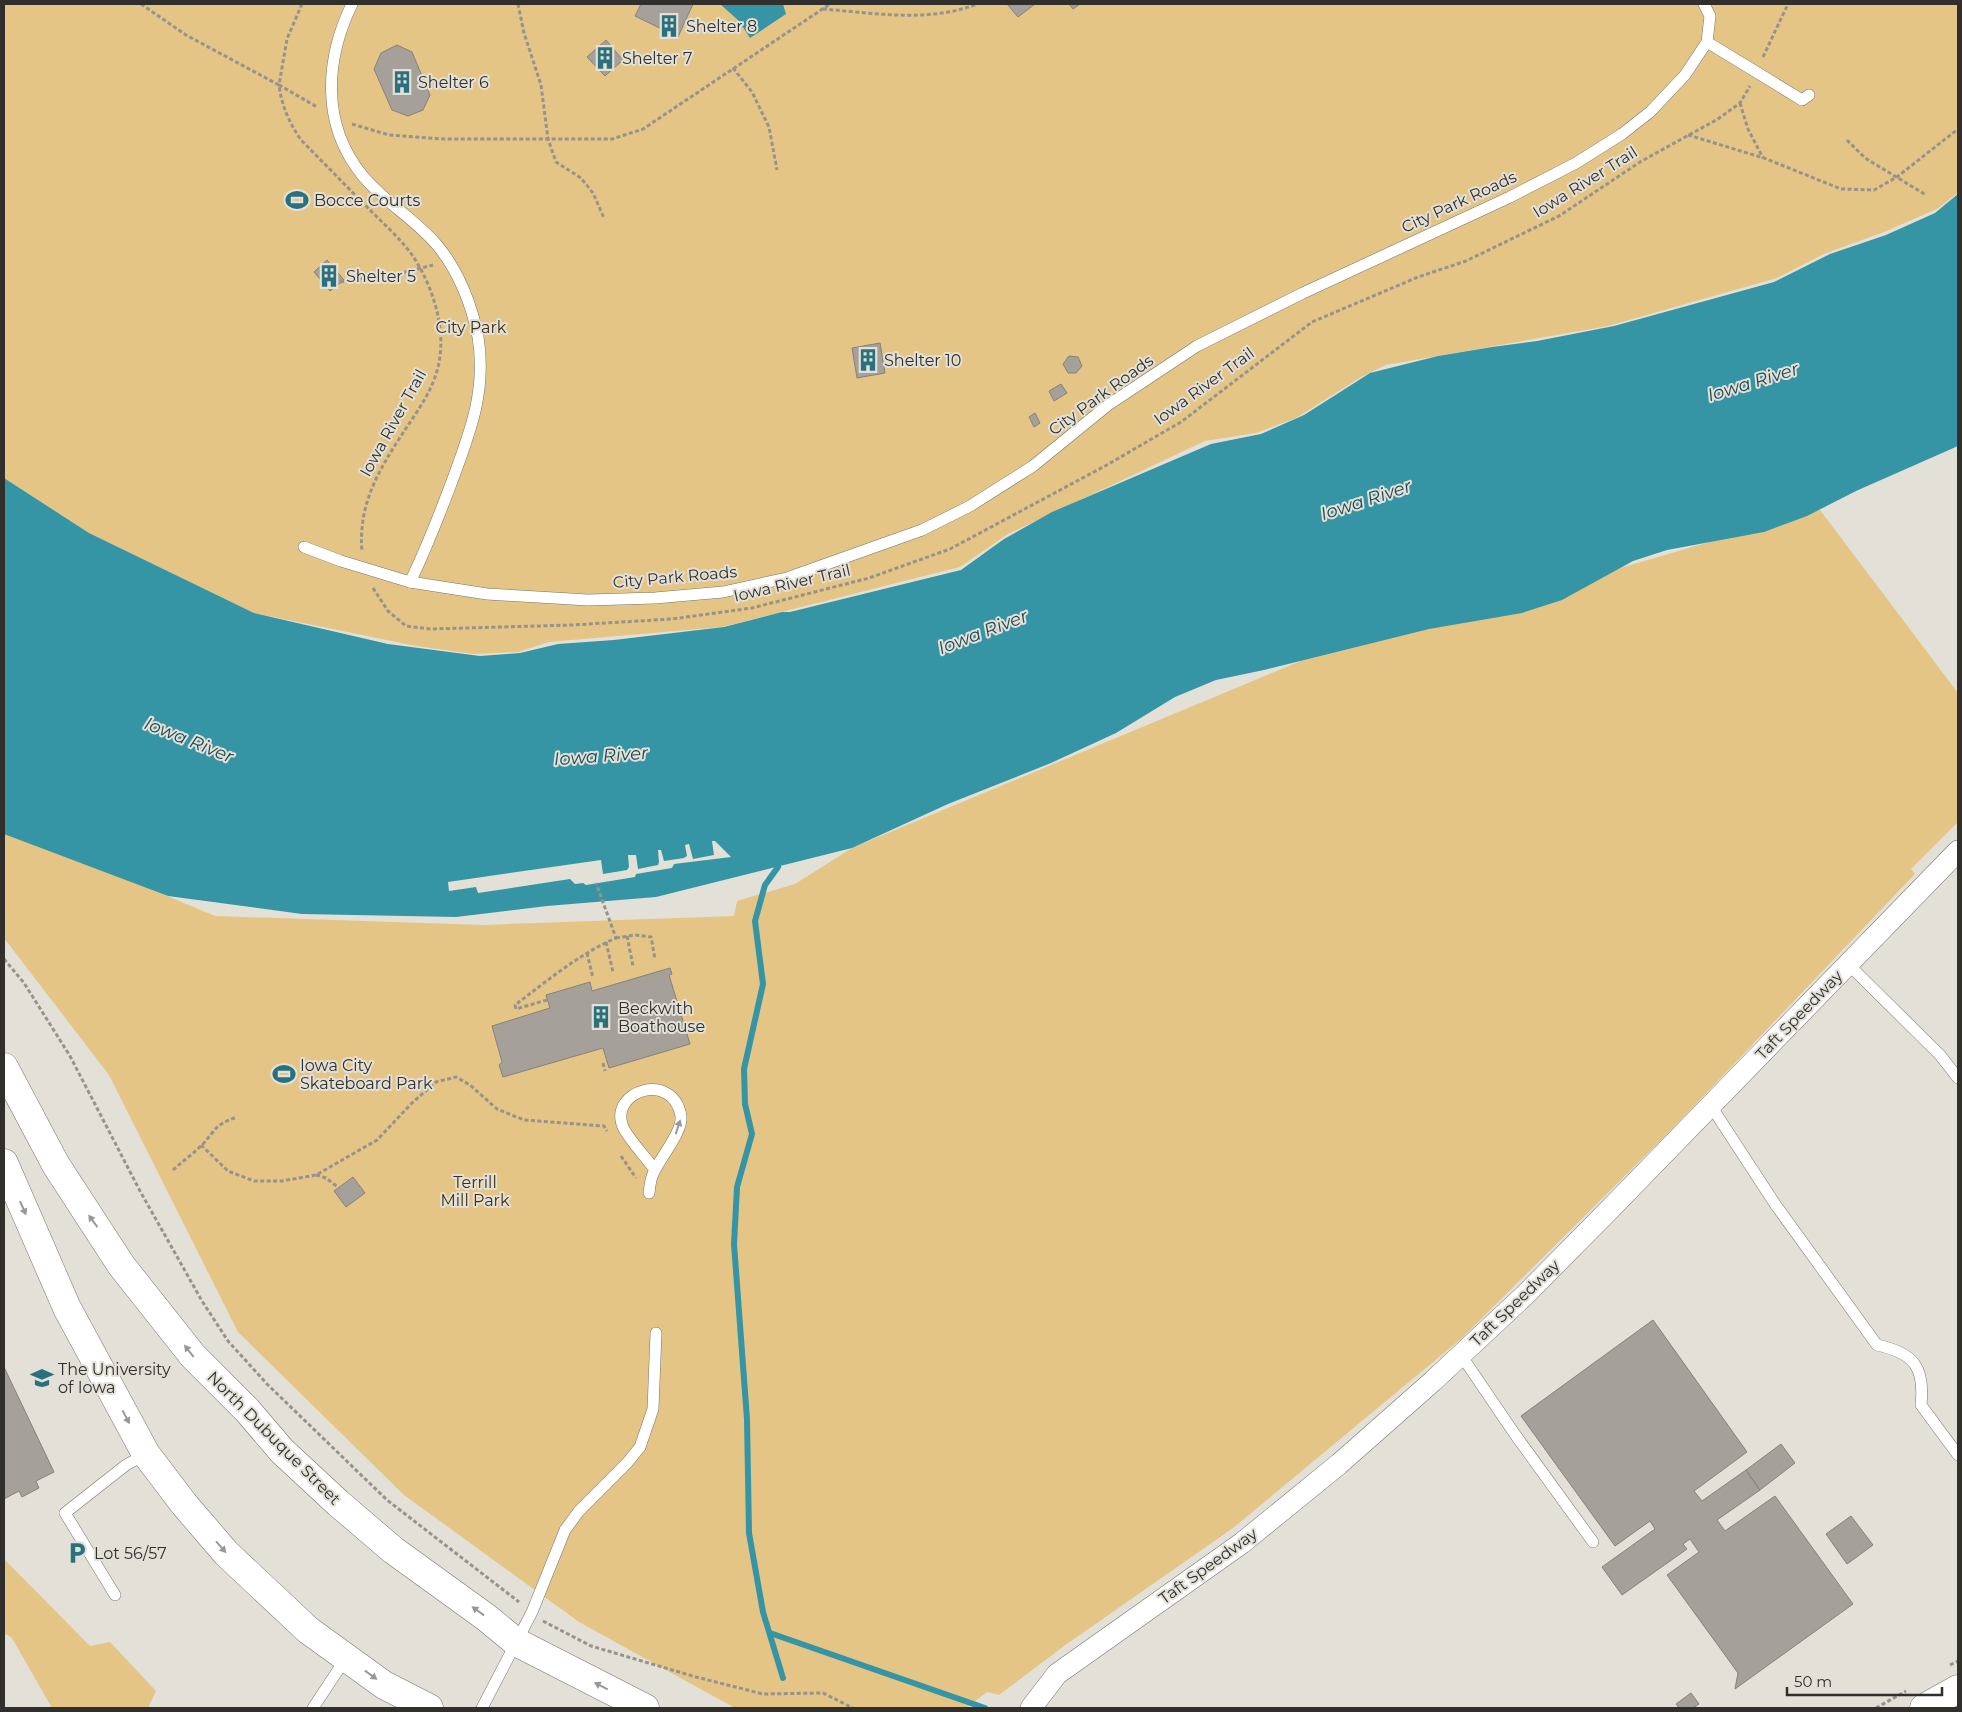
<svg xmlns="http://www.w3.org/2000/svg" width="1962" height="1712" font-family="Montserrat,sans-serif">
<rect width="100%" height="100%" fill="#e3e0d8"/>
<g fill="#e4c586">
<path d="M4 4H1958V193L1937 209 1884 232 1824 254 1777 278 1608 326 1386 365 1361 377 1296 418 1256 433 1205 441 1008 534 960 567 722 627 549 642 518 652 474 654 416 646 254 613 89 533 4 478Z"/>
<path d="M1820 510 1958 693V822L1911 869 1915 874 1673 1128 1462 1338 1233 1528 1064 1646 999 1695 987 1692 966 1708H735L579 1622 404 1495 238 1332 109 1075 4 938V828L215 916 483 925 734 916 737 901 795 884 852 848 1303 660Z"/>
<path d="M4 1559 90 1646 110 1642 156 1691 148 1708H52L12 1638 4 1633Z"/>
</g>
<g fill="#3695a5">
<path d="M720 4H783L786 14 750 38 739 21Z"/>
<path d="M1958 194V446L1856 491 1807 516 1764 532 1667 550 1633 561 1562 600 1522 613 1429 629 1264 670 1216 680 1175 697 1116 733 1051 763 948 804 852 848 656 897 547 906 456 917 302 914 168 896 4 834V478L89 533 254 613 388 644 480 656 520 653 558 644 614 640 724 627 782 612H790L961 570 1004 539 1052 512 1211 444 1261 434 1304 415 1370 373 1438 356 1492 347 1537 341 1614 326 1774 282 1830 254 1886 235 1935 213Z"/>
</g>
<path fill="#e3e0d8" d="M712 841H715L731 857 674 864 672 868 636 874 635 877 586 885 583 883 575 884 570 879 478 893 476 887 449 891 448 882 601 860 603 874 627 870 629 867 628 855H636L638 869 658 865 659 862 658 850H661L664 861 684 858 687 856 685 845 689 844 693 859 714 855Z"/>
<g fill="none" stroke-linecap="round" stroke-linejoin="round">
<g stroke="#3695a5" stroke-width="6">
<path d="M778 867 765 885 755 921 763 984 744 1069 745 1104 752 1134 737 1187 734 1244 747 1419 749 1533 763 1612 783 1678"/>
<path d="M770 1633 985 1708"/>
</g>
</g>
<g fill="#a5a19a" stroke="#85827b">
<path d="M641 4H693L678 37 635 16Z"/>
<path d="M1007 4H1035L1018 17Z"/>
<path d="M1069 4H1080L1073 9Z"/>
<path d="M606 40 623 60 605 76 587 57Z"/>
<path d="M397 45 412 52 430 95 423 110 408 116 392 110 374 69 381 53Z"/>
<path d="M327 260 344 280 330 291 314 272Z"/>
<path d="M880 343 885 373 857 378 852 348Z"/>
<path d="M1069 356 1078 357 1082 366 1076 373H1068L1063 364Z"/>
<path d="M1061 384 1067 393 1054 401 1049 391Z"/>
<path d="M1035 413 1040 423 1034 427 1029 417Z"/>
<path d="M670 968 672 974 669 975 690 1044 609 1068 603 1048 503 1077 499 1065 502 1062 492 1026 550 1008 546 995 590 982 592 991Z"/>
<path d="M353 1177 365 1193 346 1207 334 1191Z"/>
<path d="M1653 1320 1747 1452 1694 1491 1702 1501 1746 1470 1760 1490 1717 1520 1725 1531 1775 1496 1853 1604 1735 1689 1738 1673 1667 1575 1699 1552 1690 1539 1683 1544 1687 1549 1622 1595 1602 1567 1655 1529 1650 1521 1615 1546 1521 1416Z"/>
<path d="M4 1367 54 1472 36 1481 39 1488 22 1497 19 1491 4 1499Z"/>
<path d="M1781 1444 1795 1463 1760 1490 1746 1470Z"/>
<path d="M1851 1516 1873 1545 1847 1564 1826 1534Z"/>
<path d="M1691 1693 1699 1704 1693 1708H1679L1676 1704Z"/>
</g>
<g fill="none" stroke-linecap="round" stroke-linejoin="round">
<defs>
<g id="lane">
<path d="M352 4C325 60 321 124 362 175 384 202 415 219 437 245 458 270 472 305 478 337 487 392 469 435 451 484 438 518 426 550 410 582"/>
<path d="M1707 42 1802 100 1809 95"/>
<path d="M304 547 341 561 410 582 487 594 588 600 655 598 723 592 787 578 922 530 970 506 1033 466 1108 405 1197 346 1303 293 1510 197 1576 163 1622 134 1650 112 1685 75 1707 42 1710 16 1704 4"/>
<path d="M1848 964 1940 1055 1958 1078"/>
<path d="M1711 1106 1775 1204 1877 1345C1914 1353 1925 1367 1921 1405L1958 1455"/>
<path d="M649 1193C650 1187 650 1180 653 1174 659 1159 683 1132 681 1116 673 1070 608 1091 623 1127 627 1137 648 1160 655 1170"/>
<path d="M1461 1355 1514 1433 1593 1542"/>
<path d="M115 1595 65 1513 126 1465 146 1454"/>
<path d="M313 1708 346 1658"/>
<path d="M482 1708 532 1612 565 1530 579 1511 627 1463 640 1447 653 1409 656 1333"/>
</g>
<path id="street" d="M1031 1708 1057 1674 1242 1543 1339 1464 1433 1381 1525 1295 1613 1206 1958 851"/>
<g id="secondary">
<path d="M4 1067 56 1165 121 1265 193 1356 247 1410 282 1451 338 1503 393 1550 487 1618 516 1642 645 1708"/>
<path d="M4 1163 67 1308 146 1454 184 1504 226 1553 308 1630 384 1685 429 1708"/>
<path d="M1924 1708 1958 1689"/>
</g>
</defs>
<use href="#lane" stroke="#77746d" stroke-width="12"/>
<use href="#street" stroke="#77746d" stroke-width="22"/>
<use href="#secondary" stroke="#77746d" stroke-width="29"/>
<g stroke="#96938e" stroke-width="3" stroke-dasharray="4 2.5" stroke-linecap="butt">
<path d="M141 4 186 35 279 85C282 107 289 122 301 140 325 164 349 189 373 213 388 228 405 243 416 261 436 294 449 339 435 377 428 398 413 417 401 436 377 473 358 506 362 552"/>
<path d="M302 4 287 39 279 85 317 107"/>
<path d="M518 4 524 33 541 85 548 139 556 162 581 178 593 193 604 218"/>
<path d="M823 9C873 13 929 23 977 4"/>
<path d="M1763 57 1788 4"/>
<path d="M733 68 752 92 769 127 777 170"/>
<path d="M1740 103 1748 129 1763 158"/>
<path d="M352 124 389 135 443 139H612L643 129 830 4"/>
<path d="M1688 135 1764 158 1841 189 1874 190 1897 177 1958 129"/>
<path d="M1847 140 1865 158 1926 195"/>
<path d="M340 282 405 272 433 265"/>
<path d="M373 588 388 611 406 626 430 629 572 625 672 619 752 608 869 578 950 549 1105 466 1181 422 1312 322 1418 277 1466 261 1559 216 1640 162 1718 119 1740 103 1750 86"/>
<path d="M627 936 633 966"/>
<path d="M616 938 635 935 651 937 655 959"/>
<path d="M606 942 613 972"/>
<path d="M587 953 593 978"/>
<path d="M4 959 24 983 70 1056 140 1191 202 1301 228 1341 267 1384 387 1500 519 1602"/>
<path d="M547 1000 516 1009 515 1005C547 981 579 954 616 938L596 883"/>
<path d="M603 1063 605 1071"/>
<path d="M201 1145 228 1171 254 1181H282L316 1175 377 1140 412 1103 436 1082 456 1077 470 1085 497 1109 524 1120 604 1126 607 1131"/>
<path d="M621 1156 636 1178"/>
<path d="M173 1170C183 1161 194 1153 203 1144 216 1129 216 1124 237 1117"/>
<path d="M316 1175 326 1178 339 1188"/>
<path d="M543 1621 591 1646 696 1677 763 1694 823 1693 853 1708"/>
<path d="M1950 1665 1958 1661"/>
<path d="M1876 1708 1906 1691"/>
</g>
<use href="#lane" stroke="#fff" stroke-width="11"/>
<use href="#street" stroke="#fff" stroke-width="21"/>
<use href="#secondary" stroke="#fff" stroke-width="28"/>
</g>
<defs><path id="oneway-solid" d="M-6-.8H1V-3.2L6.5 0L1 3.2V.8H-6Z" transform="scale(1.25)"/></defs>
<g fill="#989796">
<use href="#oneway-solid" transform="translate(678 1127) rotate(-72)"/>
<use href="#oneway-solid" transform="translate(23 1208) rotate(66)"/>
<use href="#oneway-solid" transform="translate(93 1221) rotate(-126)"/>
<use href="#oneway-solid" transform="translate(189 1351) rotate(-128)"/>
<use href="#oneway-solid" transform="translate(126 1417) rotate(62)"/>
<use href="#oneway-solid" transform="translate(221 1547) rotate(49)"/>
<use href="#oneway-solid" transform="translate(478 1611) rotate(-144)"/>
<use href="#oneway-solid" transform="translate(371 1675) rotate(36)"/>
<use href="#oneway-solid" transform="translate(601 1686) rotate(-153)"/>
</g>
<defs>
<symbol id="building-bare" viewBox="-9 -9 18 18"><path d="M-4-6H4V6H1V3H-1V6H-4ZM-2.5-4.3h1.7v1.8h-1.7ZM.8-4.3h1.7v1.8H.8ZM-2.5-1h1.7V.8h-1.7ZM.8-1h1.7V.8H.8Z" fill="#2a717d" stroke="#e3e0d8" stroke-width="2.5" paint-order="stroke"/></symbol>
<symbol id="stadium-bare" viewBox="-9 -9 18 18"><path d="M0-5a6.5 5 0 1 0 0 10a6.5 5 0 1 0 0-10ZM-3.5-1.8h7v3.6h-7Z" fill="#2a717d" stroke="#e3e0d8" stroke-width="2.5" paint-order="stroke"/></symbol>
<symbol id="university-bare" viewBox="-9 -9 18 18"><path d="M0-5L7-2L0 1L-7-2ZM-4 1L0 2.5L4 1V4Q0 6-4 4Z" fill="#2a717d" stroke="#e3e0d8" stroke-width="2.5" paint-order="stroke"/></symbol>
<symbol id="parking-bare" viewBox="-9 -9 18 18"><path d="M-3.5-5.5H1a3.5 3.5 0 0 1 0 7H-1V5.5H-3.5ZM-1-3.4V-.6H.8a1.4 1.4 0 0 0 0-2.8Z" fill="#2a717d" stroke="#e3e0d8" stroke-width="2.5" paint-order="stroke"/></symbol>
</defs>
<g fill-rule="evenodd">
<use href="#building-bare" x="653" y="10" width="32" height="32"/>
<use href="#building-bare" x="589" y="42" width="32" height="32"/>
<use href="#building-bare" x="386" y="66" width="32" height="32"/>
<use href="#stadium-bare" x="281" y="184" width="32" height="32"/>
<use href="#building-bare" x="313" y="260" width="32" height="32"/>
<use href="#building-bare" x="852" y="344" width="32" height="32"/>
<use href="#building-bare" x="585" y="1001" width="32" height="32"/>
<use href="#stadium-bare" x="268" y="1058" width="32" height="32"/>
<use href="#university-bare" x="26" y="1362" width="32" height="32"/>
<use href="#parking-bare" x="61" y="1537" width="32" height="32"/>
</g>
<g text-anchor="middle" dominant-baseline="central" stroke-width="4" stroke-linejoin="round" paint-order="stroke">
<g font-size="16" fill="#302f2c" stroke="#e3e0d8" text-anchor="start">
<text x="686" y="26">Shelter 8</text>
<text x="622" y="58">Shelter 7</text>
<text x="418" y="82">Shelter 6</text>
<text x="314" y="200">Bocce Courts</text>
<text x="346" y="276">Shelter 5</text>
<text x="884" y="360">Shelter 10</text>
<text x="618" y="1008">Beckwith<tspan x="618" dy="18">Boathouse</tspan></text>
<text x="300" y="1065">Iowa City<tspan x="300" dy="18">Skateboard Park</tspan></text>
<text x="58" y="1369">The University<tspan x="58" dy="18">of Iowa</tspan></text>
<text x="94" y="1553">Lot 56/57</text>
</g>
<g font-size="16" fill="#302f2c" stroke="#e3e0d8">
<text transform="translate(1585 182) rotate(-32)">Iowa River Trail</text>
<text transform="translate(1459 202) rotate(-25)">City Park Roads</text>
<text transform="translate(1204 386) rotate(-36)">Iowa River Trail</text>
<text transform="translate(1101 395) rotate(-36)">City Park Roads</text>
<text transform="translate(393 423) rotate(-61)">Iowa River Trail</text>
<text transform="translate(675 577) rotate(-5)">City Park Roads</text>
<text transform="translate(792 583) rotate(-13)">Iowa River Trail</text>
<text transform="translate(1799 1015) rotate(-46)">Taft Speedway</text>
<text transform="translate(1515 1303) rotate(-44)">Taft Speedway</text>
<text transform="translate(274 1438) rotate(45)">North Dubuque Street</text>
<text transform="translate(1208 1566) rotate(-36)">Taft Speedway</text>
</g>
<g font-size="16" fill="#3e3013" stroke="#e3e0d8">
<text x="471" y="327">City Park</text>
<text x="475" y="1182">Terrill<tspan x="475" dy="18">Mill Park</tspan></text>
</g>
<g font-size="18" font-style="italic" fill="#1f4950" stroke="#e3e0d8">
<text transform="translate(1753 382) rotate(-17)">Iowa River</text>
<text transform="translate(1366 500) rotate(-18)">Iowa River</text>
<text transform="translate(983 632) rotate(-21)">Iowa River</text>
<text transform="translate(189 740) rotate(22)">Iowa River</text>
<text transform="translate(601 756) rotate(-4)">Iowa River</text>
</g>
</g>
<rect width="1962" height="1712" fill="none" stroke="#302f2c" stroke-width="10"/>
<path d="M1787 1687v8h155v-8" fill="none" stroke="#302f2c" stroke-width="2.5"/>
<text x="1794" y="1687" font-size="15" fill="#302f2c" stroke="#e3e0d8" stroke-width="4" paint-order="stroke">50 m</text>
</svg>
